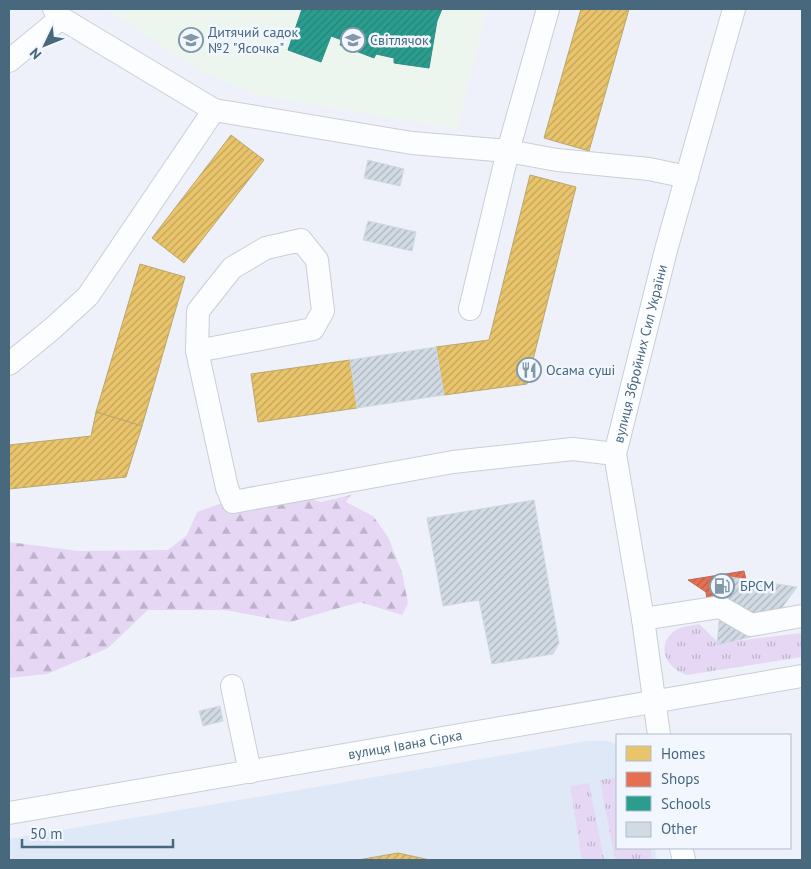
<svg xmlns="http://www.w3.org/2000/svg" width="811" height="869" font-family="'PT Sans',sans-serif">
<defs>
<pattern id="grass-tufts" width="24" height="20" patternUnits="userSpaceOnUse" patternTransform="scale(1.25)"><rect width="24" height="20" fill="#e6d8f4"/><path d="M3 7l-1-3M5 7V3M7 7l1-3M15 17l-1-3M17 17v-4M19 17l1-3" fill="none" stroke="#bcb3cb"/></pattern>
<pattern id="forest-firs" width="22" height="20" patternUnits="userSpaceOnUse" patternTransform="scale(1.25)"><rect width="22" height="20" fill="#e6d8f4"/><path d="M5 1l3.5 6h-7zM16 11l3.5 6h-7z" fill="#bcb3cb"/></pattern>
<pattern id="homes-hatch" width="6" height="6" patternUnits="userSpaceOnUse" patternTransform="scale(1.25)"><rect width="6" height="6" fill="#e9c46a"/><path d="M-1 1l2-2M0 6l6-6M5 7l2-2" fill="none" stroke="#bfa35c"/></pattern>
<pattern id="shops-hatch" width="6" height="6" patternUnits="userSpaceOnUse" patternTransform="scale(1.25)"><rect width="6" height="6" fill="#e76f51"/><path d="M-1 1l2-2M0 6l6-6M5 7l2-2" fill="none" stroke="#bd5f48"/></pattern>
<pattern id="schools-hatch" width="6" height="6" patternUnits="userSpaceOnUse" patternTransform="scale(1.25)"><rect width="6" height="6" fill="#2a9d8f"/><path d="M-1 1l2-2M0 6l6-6M5 7l2-2" fill="none" stroke="#26847a"/></pattern>
<pattern id="building-hatch" width="6" height="6" patternUnits="userSpaceOnUse" patternTransform="scale(1.25)"><rect width="6" height="6" fill="#d2dbe4"/><path d="M-1 1l2-2M0 6l6-6M5 7l2-2" fill="none" stroke="#acb5be"/></pattern>
</defs>
<rect width="100%" height="100%" fill="#eef1f9"/>
<path fill="#dfe8f7" d="M587 741H608L617 745V848H655L657 860H9V839Z"/>
<path fill="#edf6ee" d="M107 9H487L457 129 255 95 203 72Z"/>
<g fill="url(#grass-tufts)">
<path d="M699 624 719 643 802 633V657L687 675C669 670 655 649 672 633 679 626 690 626 699 624Z"/>
<path d="M617 777V848H650L652 860H615L600 780Z"/>
<path d="M589 783 604 860H582L570 786Z"/>
</g>
<path fill="url(#forest-firs)" d="M259 490 292 492 321 502 351 495 346 502 373 516 388 537 402 572 408 603 402 615 360 602 290 622 224 610H148L108 648 47 674 9 678V542L78 551 168 550 187 535 197 512Z"/>
<g fill="url(#homes-hatch)" stroke="#b9a870">
<path d="M581 9H629L589 151 544 138Z"/>
<path d="M231 135 264 160 184 263 152 238Z"/>
<path d="M530 175 576 187 527 384 444 395 436 347 489 340Z"/>
<path d="M140 264 185 277 142 426 96 412Z"/>
<path d="M350 360 357 408 258 422 251 374Z"/>
<path d="M96 412 142 426 126 477 9 489V445L91 436Z"/>
<path d="M398 853 430 860H358Z"/>
</g>
<path fill="url(#shops-hatch)" stroke="#b76d5e" d="M744 571 749 592 707 601 706 592 688 580Z"/>
<path fill="url(#schools-hatch)" stroke="#338d8a" d="M302 9H442L437 21 429 68 394 63V58L376 54 374 58 340 45 342 40 331 36 321 62 288 50Z"/>
<g fill="url(#building-hatch)" stroke="#cfd9e4">
<path d="M368 160 404 169 400 186 364 178Z"/>
<path d="M368 221 416 232 412 251 363 240Z"/>
<path d="M436 347 444 395 357 408 350 360Z"/>
<path d="M534 500 559 643 553 654 492 664 479 600 443 606 427 518Z"/>
<path d="M723 576 797 587 763 634 717 645Z"/>
<path d="M220 706 223 721 203 726 199 711Z"/>
</g>
<g fill="none" stroke-linecap="round" stroke-linejoin="round">
<defs>
<g id="minor">
<path d="M61 18 214 110"/>
<path d="M9 61 61 18 54 9"/>
<path d="M470 309 508 151 548 9"/>
<path d="M197 351 313 329 323 311 317 260 301 240 266 248 232 268 198 311 197 351 227 488 233 502 453 462 573 449 615 454"/>
<path d="M9 364 52 329 88 296 214 110 412 143 508 151 557 160 649 169 687 177"/>
<path d="M643 619 720 607 751 625 802 616"/>
<path d="M232 686 250 772"/>
<path id="s1" d="M659 735 643 619 615 454 666 250 734 9"/>
<path id="s2" d="M9 813 802 676"/>
<path d="M681 848 684 860"/>
</g>
</defs>
<use href="#minor" stroke="#c9cfd7" stroke-width="24"/>
<use href="#minor" stroke="#fcfdfe" stroke-width="22"/>
</g>
<defs>
<symbol id="school-ring" viewBox="-11 -11 22 22"><circle r="9.5" fill="#f1f6ff" stroke="#8298a8" stroke-width="1.5"/><path d="M0-5L7-2L0 1L-7-2ZM-4 1L0 2.5L4 1V4Q0 6-4 4Z" fill="#8298a8"/></symbol>
<symbol id="restaurant-ring" viewBox="-11 -11 22 22"><circle r="9.5" fill="#f1f6ff" stroke="#8298a8" stroke-width="1.5"/><path d="M-5-6h1v4h1v-4h1v4h1v-4h1v5L-1.5 .5V6h-2V.5L-5-1ZM5-6V6H3V1.5H1.5Q1.5-4 5-6Z" fill="#8298a8"/></symbol>
<symbol id="fuel-ring" viewBox="-11 -11 22 22"><circle r="9.5" fill="#f1f6ff" stroke="#8298a8" stroke-width="1.5"/><path d="M-5.5-6h7V0h2V4h1.3V-2.5L3-4.5l.8-.8L6-3V5H2.5V1h-1V6h-7ZM-4.2-4.7v3.2H.2V-4.7Z" fill="#8298a8"/></symbol>
</defs>
<g fill-rule="evenodd">
<use href="#school-ring" x="177" y="26" width="28" height="28"/>
<use href="#school-ring" x="339" y="26" width="28" height="28"/>
<use href="#restaurant-ring" x="515" y="356" width="28" height="28"/>
<use href="#fuel-ring" x="708" y="572" width="28" height="28"/>
</g>
<g text-anchor="middle" dominant-baseline="central" stroke-width="5" stroke-linejoin="round" paint-order="stroke">
<g font-size="14" fill="#48687d" stroke="#f1f6ff" text-anchor="start">
<text x="208" y="32">Дитячий садок<tspan x="208" dy="16">№2 "Ясочка"</tspan></text>
<text x="370" y="40">Світлячок</text>
<text x="546" y="370">Осама суші</text>
<text x="740" y="586">БРСМ</text>
</g>
<g font-size="14" fill="#48687d" stroke="#f1f6ff">
<text stroke="none"><textPath href="#s1" startOffset="388">вулиця Збройних Сил України</textPath></text>
<text stroke="none"><textPath href="#s2" startOffset="402">вулиця Івана Сірка</textPath></text>
</g>
</g>
<rect width="811" height="869" fill="none" stroke="#48687d" stroke-width="20"/>
<rect x="616" y="734" width="175" height="115" fill="#f1f6ff" stroke="#adbdcb"/>
<rect x="626" y="746" width="25" height="15" fill="#e9c46a" stroke="#adbdcb"/>
<text x="661" y="759" font-size="15" fill="#48687d">Homes</text>
<rect x="626" y="772" width="25" height="15" fill="#e76f51" stroke="#adbdcb"/>
<text x="661" y="784" font-size="15" fill="#48687d">Shops</text>
<rect x="626" y="796" width="25" height="15" fill="#2a9d8f" stroke="#adbdcb"/>
<text x="661" y="809" font-size="15" fill="#48687d">Schools</text>
<rect x="626" y="822" width="25" height="15" fill="#d2dbe4" stroke="#adbdcb"/>
<text x="661" y="834" font-size="15" fill="#48687d">Other</text>
<g transform="translate(45 45) rotate(227)" stroke="#f1f6ff" stroke-width="4" paint-order="stroke">
<path d="M0-4L9 19L0 12L-9 19Z" fill="#48687d"/>
<text y="-8" font-size="14" font-weight="bold" text-anchor="middle" fill="#48687d">N</text>
</g>
<path d="M22 839v8h151v-8" fill="none" stroke="#48687d" stroke-width="2.5"/>
<text x="30" y="839" font-size="15" fill="#48687d" stroke="#f1f6ff" stroke-width="4" paint-order="stroke">50 m</text>
</svg>
